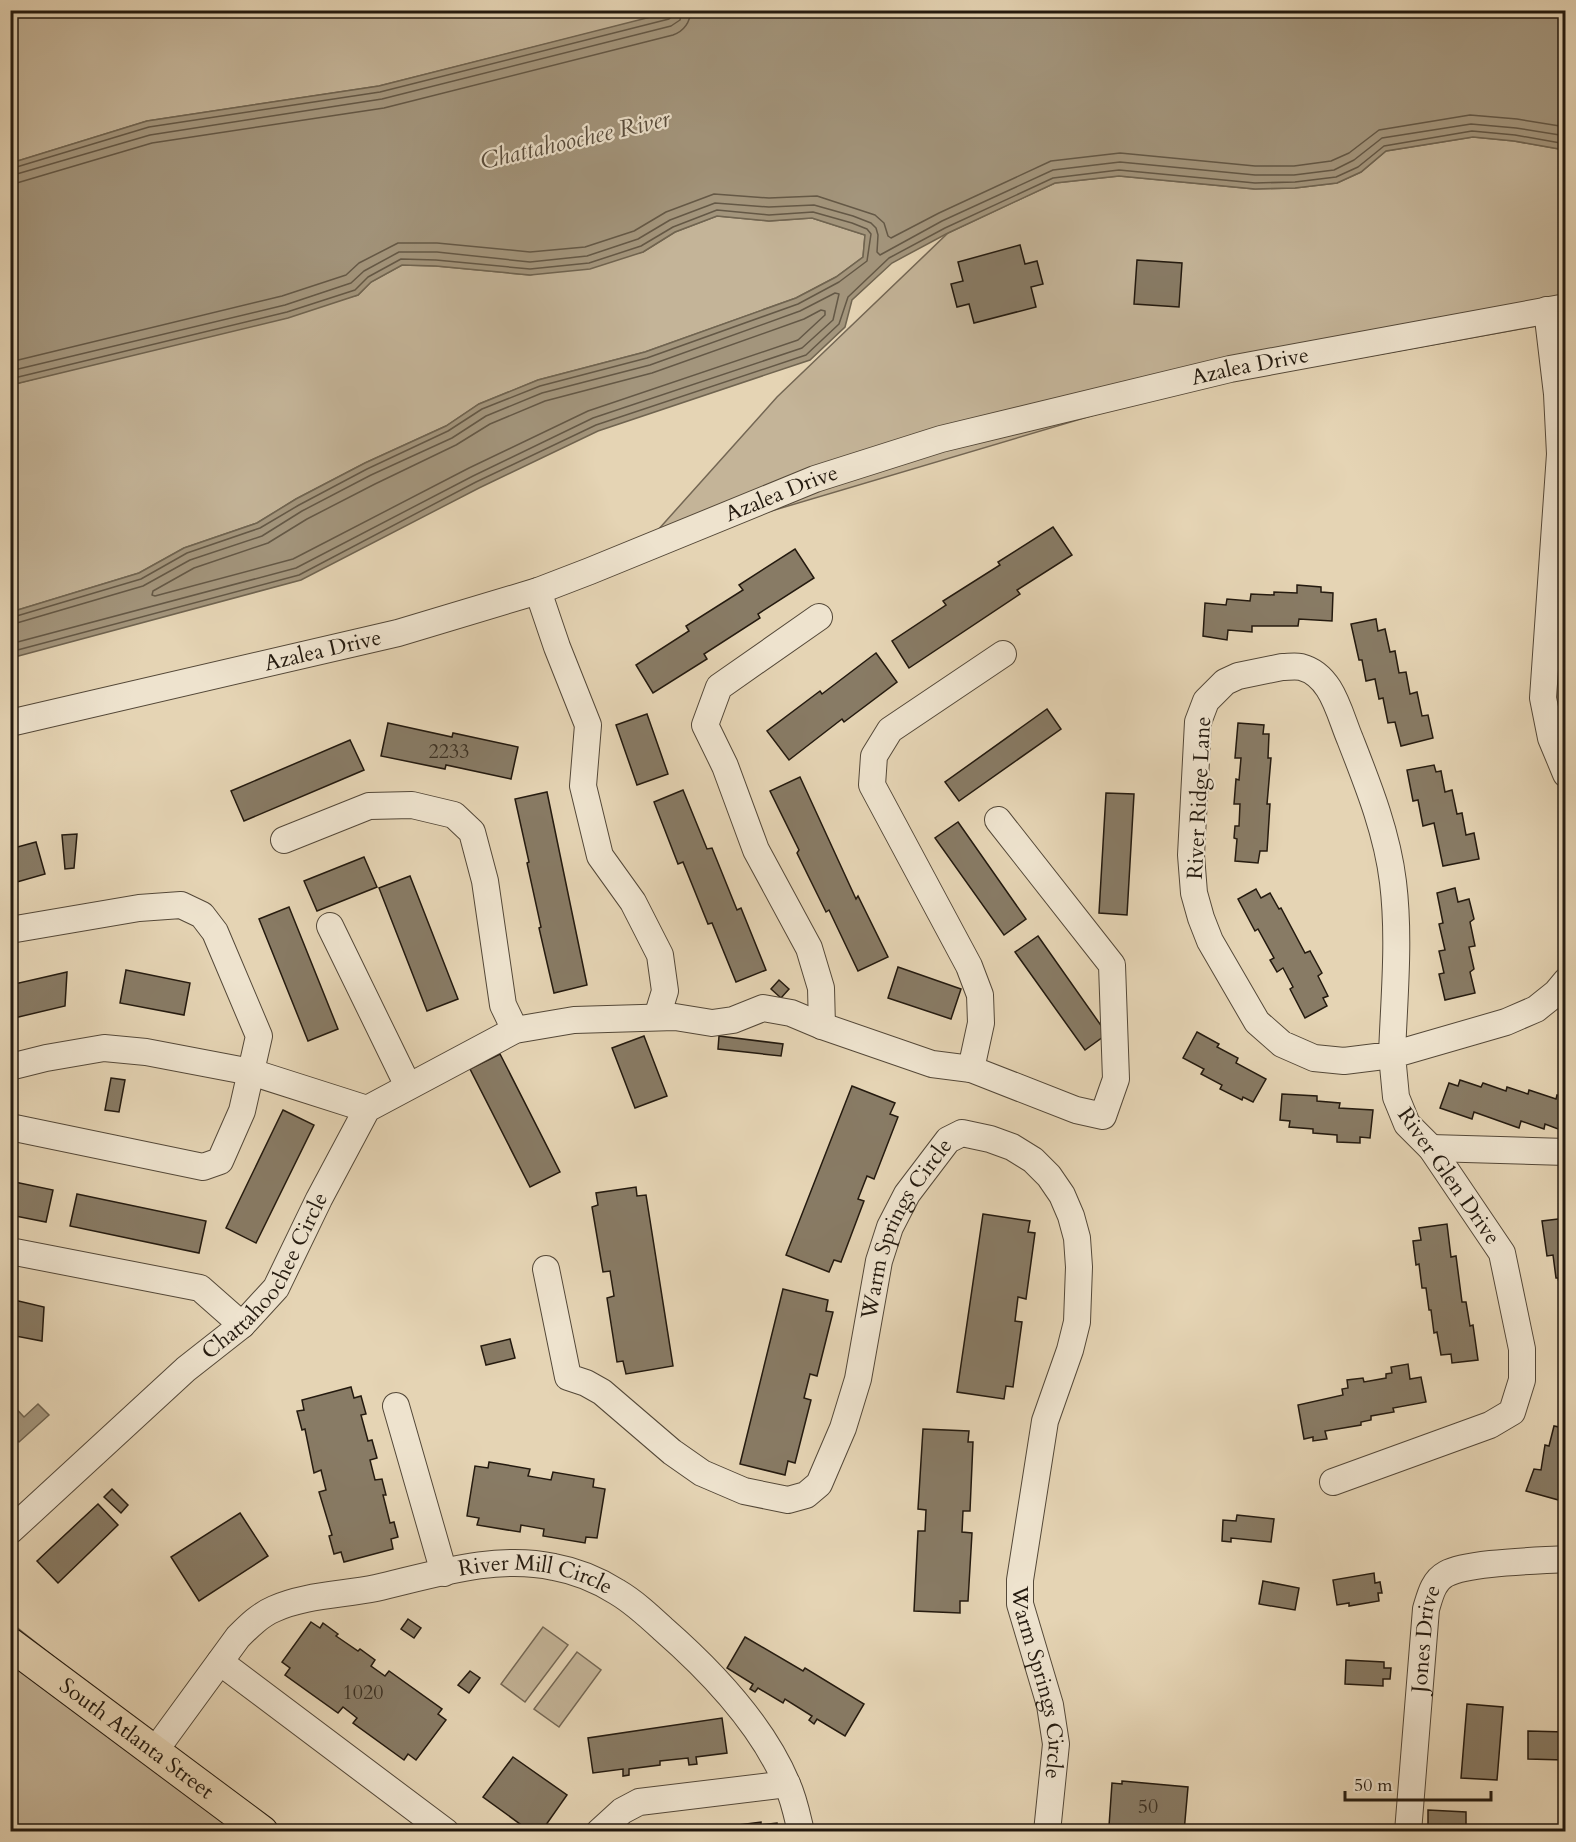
<svg xmlns="http://www.w3.org/2000/svg" width="1576" height="1842" font-family="Cardo,serif">
<rect width="100%" height="100%" fill="#e5d4b4"/>
<filter id="stains"><feTurbulence type="fractalNoise" baseFrequency=".00333" numOctaves="4"/><feColorMatrix values="0 0 0 0 .2 0 0 0 0 .09 0 0 0 0 .02 0 0 0 .5 -.17"/></filter>
<radialGradient id="worn" r=".72"><stop offset=".6" stop-color="#630" stop-opacity="0"/><stop offset="1" stop-color="#630" stop-opacity=".3"/></radialGradient>
<g fill="#c4b498" stroke="#746754" stroke-width="1.5">
<path d="M11 11H678L379 86 147 121 11 163Z"/>
<path d="M1473 137 1514 141 1565 150V321L1175 391 640 550 777 397 948 233 1055 183 1119 176 1254 189 1295 188 1337 183 1361 172 1386 151Z"/>
<path d="M717 216 769 221 812 218 865 235 863 257 836 277 796 298 645 352 538 380 479 404 446 426 365 463 296 499 257 523 184 548 139 573 11 612V385L358 295 371 282 402 265 436 266 530 275 643 252 675 232Z"/>
<path d="M10 1622 274 1831H11Z"/>
<path d="M543 1627 568 1645 525 1702 501 1684Z"/>
<path d="M577 1652 601 1670 559 1727 534 1709Z"/>
</g>
<g fill="#a3957c" stroke="#706450" stroke-width="1.5">
<path d="M678 10 1565 11V150L1514 141 1473 137 1386 151 1361 172 1337 183 1295 188 1255 189 1119 176 1055 183 948 233 892 263 852 300 845 327 810 360 598 431 479 488 301 580 11 658V612L139 573 184 548 257 523 296 499 365 463 446 426 479 404 538 380 645 352 796 298 836 277 863 257 865 235 812 218 769 221 717 216 675 232 643 252 590 269 530 275 436 266 402 265 371 282 358 295 288 318 11 385V163L147 121 379 86Z"/>
<path d="M10 1402 24 1417 38 1404 49 1415 19 1442 11 1433Z"/>
</g>
<g fill="none" stroke-linecap="round" stroke-linejoin="round">
<g stroke="#645846" stroke-width="1.5">
<path d="M10 169 149 127 380 92 669 19 673 16 674 10"/>
<path d="M10 176 150 135 382 99 671 26 680 20 682 10"/>
<path d="M10 185 152 143 384 108 673 35C684 31 690 23 691 10"/>
<path d="M821 310 825 311V315L798 340 588 411 469 468 293 559 155 596 152 595 153 591 194 568 268 543 307 519 375 484 456 445 490 424 545 401 652 373 804 319Z"/>
<path d="M10 362 282 296 346 275 359 263 398 243H437L530 252 585 247 634 231 666 212 714 194 769 198 817 196 875 215 884 223 888 236 891 238 939 213 1051 161 1120 153 1255 166H1294L1331 161 1349 153 1379 130 1470 115 1517 119 1566 127"/>
<path d="M10 371 285 305 351 283 364 271 399 252H437L530 262 587 256 638 239 670 220 715 203 769 207 814 205 853 216 871 223 876 228 878 235 877 252 880 255 942 221 1053 170 1120 162 1255 175H1294L1334 170 1354 160 1382 138 1471 124 1516 128 1566 136"/>
<path d="M10 379 287 312 355 290 368 277 401 259 436 260 530 269 589 263 641 246 673 227 717 210 769 215 813 212 852 223 867 229 871 234 867 261 839 282 798 304 647 358 540 386 482 409 448 431 367 469 299 505 260 528 187 553 141 579 10 618"/>
<path d="M10 625 143 586 190 560 262 536 302 511 371 475 452 438 486 416 542 393 650 365 800 311 835 293 839 294 833 320 802 348 593 418 473 476 296 568 10 644"/>
<path d="M10 652 299 575 476 482 596 425 806 355 839 324 848 297 889 258 945 228 1053 178 1119 170 1255 183 1295 182 1336 177 1358 167 1384 146 1472 131 1515 135 1566 144"/>
</g>
</g>
<g fill="#887b65" stroke="#241a0f" stroke-width="1.5">
<path d="M1020 245 1025 264 1037 261 1043 284 1031 287 1036 307 974 323 969 304 957 307 951 284 963 281 958 262Z"/>
<path d="M1137 260 1182 263 1179 307 1134 304Z"/>
<path d="M1053 527 1072 555 1017 590 1020 594 909 668 892 641 946 605 943 601 1000 565 998 562Z"/>
<path d="M795 549 814 578 758 614 760 618 704 654 707 659 653 693 636 665 689 631 686 626 743 590 739 585Z"/>
<path d="M1297 585 1321 587V592L1333 593 1332 621 1299 619 1298 626H1252V632L1228 630 1227 640 1203 636 1205 603 1226 605 1227 599 1250 601 1251 594 1274 595V592L1297 593Z"/>
<path d="M1376 619 1378 631 1385 629 1390 652 1395 651 1399 673 1406 672 1410 694 1417 692 1422 716 1428 715 1433 738 1401 746 1395 722 1388 723 1383 698 1379 699 1375 679 1366 681 1362 660H1359L1351 624Z"/>
<path d="M876 653 897 682 844 722 842 719 789 760 767 731 820 691 822 694Z"/>
<path d="M1047 709 1061 729 959 801 945 782Z"/>
<path d="M647 714 668 774 637 785 616 725Z"/>
<path d="M388 723 452 737 453 733 518 747 511 779 446 765 445 769 381 756Z"/>
<path d="M1238 723 1264 725 1263 734H1269L1268 758H1271L1267 804H1270L1267 851H1260L1258 863 1235 861 1237 839 1234 838 1235 826H1239L1240 804H1234L1236 779 1239 780 1241 758H1235Z"/>
<path d="M350 740 364 770 244 821 231 791Z"/>
<path d="M1434 765 1436 772 1441 771 1445 792 1452 790 1457 814 1462 813 1466 835 1474 833 1479 859 1443 866 1434 823 1423 826 1418 800 1413 801 1407 770Z"/>
<path d="M800 777 856 899 858 896 888 957 858 971 829 910 826 912 797 853 799 850 770 791Z"/>
<path d="M683 790 707 849 712 848 737 910 741 908 766 970 736 982 712 923 708 924 683 862 678 864 654 802Z"/>
<path d="M547 792 587 985 554 993 539 928 541 927 527 863 529 862 515 799Z"/>
<path d="M1106 793 1134 794 1127 915 1099 913Z"/>
<path d="M958 822 1026 919 1004 935 935 838Z"/>
<path d="M77 834 74 868 65 869 62 835Z"/>
<path d="M36 842 45 874 10 884V849Z"/>
<path d="M364 857 377 887 317 911 304 881Z"/>
<path d="M410 876 458 999 427 1011 379 888Z"/>
<path d="M1455 888 1458 902 1469 899 1474 919 1470 922 1475 946 1469 947 1474 969 1470 972 1475 993 1445 1000 1439 974 1444 973 1439 951 1445 950 1439 924 1443 923 1437 893Z"/>
<path d="M1256 889 1261 898 1270 893 1279 909 1281 908 1305 953 1310 951 1322 973 1318 976 1328 996 1323 998 1327 1006 1305 1018 1290 989 1293 987 1283 968 1277 972 1270 960 1274 958 1258 929 1255 931 1238 899Z"/>
<path d="M289 907 338 1029 308 1041 259 919Z"/>
<path d="M1038 936 1107 1034 1085 1050 1015 952Z"/>
<path d="M898 967 961 989 951 1019 888 998Z"/>
<path d="M126 970 190 983 184 1015 120 1003Z"/>
<path d="M67 972 65 1006 10 1019V985Z"/>
<path d="M779 980 789 989 781 998 771 989Z"/>
<path d="M1197 1032 1219 1044 1217 1047 1238 1058 1236 1063 1266 1079 1253 1102 1243 1097 1242 1100 1220 1089 1222 1085 1201 1074 1204 1069 1183 1058Z"/>
<path d="M644 1036 667 1096 635 1108 612 1048Z"/>
<path d="M719 1036 783 1044 781 1056 718 1049Z"/>
<path d="M500 1054 560 1172 530 1187 470 1069Z"/>
<path d="M111 1078 125 1080 119 1112 105 1110Z"/>
<path d="M1460 1080 1481 1087 1483 1083 1506 1091 1507 1087 1528 1094 1529 1090 1556 1099 1557 1095 1566 1098V1132L1545 1124 1544 1129 1521 1121 1519 1128 1474 1112 1472 1119 1440 1108 1449 1083 1458 1086Z"/>
<path d="M852 1086 895 1103 890 1114 898 1117 874 1179 867 1176 858 1199 864 1201 841 1262 834 1260 829 1272 786 1255Z"/>
<path d="M1282 1094 1317 1096V1101L1340 1103 1339 1108 1373 1110 1370 1138 1360 1137V1143L1337 1142V1135L1313 1133V1129L1289 1127 1290 1121 1280 1120Z"/>
<path d="M283 1110 314 1125 256 1243 226 1228Z"/>
<path d="M10 1181 53 1190 46 1222 10 1215Z"/>
<path d="M636 1187 637 1196 646 1195 673 1366 626 1374 623 1361 617 1362 607 1298 614 1296 610 1271 603 1272 592 1207 598 1205 596 1193Z"/>
<path d="M77 1194 206 1221 199 1253 70 1226Z"/>
<path d="M983 1214 1030 1221 1028 1232 1035 1233 1026 1299 1018 1297 1015 1321 1022 1322 1013 1387 1006 1386 1004 1399 957 1392Z"/>
<path d="M1566 1218V1316L1558 1278H1556L1553 1255 1547 1256 1542 1221Z"/>
<path d="M1447 1224 1451 1257 1456 1256 1462 1302H1466L1470 1326 1473 1325 1478 1360 1452 1363 1451 1354 1441 1355 1437 1332 1434 1333 1431 1310H1429L1426 1288H1422L1419 1264 1416 1265 1413 1241 1421 1240 1419 1228Z"/>
<path d="M783 1289 828 1300 826 1311 833 1312 817 1376 810 1374 804 1398 811 1400 795 1463 788 1461 785 1475 740 1464Z"/>
<path d="M10 1299 44 1307 42 1341 10 1335Z"/>
<path d="M510 1339 515 1358 486 1365 481 1346Z"/>
<path d="M1408 1364 1410 1379 1421 1377 1426 1402 1393 1408 1394 1412 1371 1416V1420L1361 1422V1425L1325 1431 1327 1439 1313 1441V1437L1304 1439 1298 1405 1343 1395 1342 1389 1348 1388 1347 1380 1363 1378 1364 1382 1386 1378V1374L1392 1373 1391 1367Z"/>
<path d="M351 1387 354 1398 361 1396 366 1414 361 1415 368 1441 372 1440 377 1458 370 1460 375 1480 382 1479 386 1495H383L390 1523 394 1522 398 1537 391 1539 393 1549 344 1562 341 1552 334 1554 329 1536 332 1535 319 1492 326 1490 321 1470 314 1473 305 1429 302 1430 297 1411 304 1410 302 1400Z"/>
<path d="M1563 1404 1566 1405V1489L1562 1501 1526 1491 1534 1469 1541 1470 1545 1445 1549 1446 1554 1426 1559 1427Z"/>
<path d="M923 1429 969 1431 968 1442H973L970 1511H963L962 1532 972 1533 968 1601H960V1613L914 1611 918 1531H925L926 1510 918 1509Z"/>
<path d="M489 1462 530 1469 528 1476 551 1480 553 1472 594 1479 593 1487 605 1489 597 1538 586 1537 585 1543 543 1536 544 1529 521 1525 520 1532 477 1525 479 1518 467 1516 475 1466 488 1468Z"/>
<path d="M112 1489 128 1505 121 1513 104 1497Z"/>
<path d="M98 1504 118 1525 58 1583 37 1561Z"/>
<path d="M240 1513 268 1556 199 1601 171 1557Z"/>
<path d="M1237 1515 1274 1519 1271 1542 1231 1538V1542L1222 1541 1223 1520 1236 1521Z"/>
<path d="M1374 1573 1375 1583 1380 1582 1382 1593H1378L1379 1601 1349 1606V1603L1337 1605 1333 1580Z"/>
<path d="M1263 1581 1299 1588 1295 1610 1259 1604Z"/>
<path d="M408 1619 421 1628 414 1638 401 1629Z"/>
<path d="M311 1622 320 1628 323 1623 338 1634 336 1636 358 1651 360 1649 375 1660 371 1666 385 1676 389 1671 442 1709 438 1714 446 1720 416 1760 408 1754 404 1760 353 1723 357 1718 343 1707 338 1713 285 1675 290 1668 282 1662Z"/>
<path d="M745 1637 803 1671 805 1668 864 1704 845 1736 817 1719 814 1724 809 1720 812 1716 785 1699 783 1703 758 1688 755 1692 750 1689 753 1684 727 1668Z"/>
<path d="M1346 1660 1384 1662V1668H1391L1390 1679H1383V1686L1345 1684Z"/>
<path d="M470 1671 480 1678 469 1693 458 1685Z"/>
<path d="M1467 1704 1503 1707 1497 1780 1461 1778Z"/>
<path d="M722 1718 727 1753 696 1757 697 1764 689 1765 688 1758 660 1761V1765L629 1769V1775L623 1776V1769L593 1773 588 1738Z"/>
<path d="M1528 1731 1565 1732 1564 1760 1528 1759Z"/>
<path d="M513 1757 567 1795 541 1832H531L483 1797Z"/>
<path d="M1122 1781 1188 1787 1184 1832H1146L1117 1829V1827L1109 1826 1112 1783 1122 1784Z"/>
<path d="M1428 1810 1466 1812V1832H1428Z"/>
<path d="M761 1822V1825L777 1823 778 1832H683Z"/>
</g>
<g fill="none" stroke-linecap="round" stroke-linejoin="round">
<defs>
<g id="minor">
<path d="M1547 310 1557 394 1560 454 1543 698 1551 738 1566 774"/>
<path d="M538 591 557 647 588 725 583 786 600 856 633 902 660 955 665 991 657 1017"/>
<path d="M819 617 719 687 705 725 725 766 756 850 809 948 821 988 822 1026"/>
<path d="M1282 667C1288 667 1295 666 1301 667 1332 675 1339 713 1350 739 1368 785 1387 832 1393 882 1400 939 1394 998 1392 1055L1344 1061 1314 1058 1282 1044 1257 1022 1210 941 1201 918 1194 893 1191 855 1198 722 1206 701 1225 682 1238 676Z"/>
<path id="s1" d="M10 723 398 633 538 591 590 571 815 479 941 439 1230 369 1566 307"/>
<path d="M284 840 369 806 412 805 454 815 472 832 485 881 503 1005 515 1030"/>
<path d="M330 926 408 1086"/>
<path d="M10 930 139 908 181 905 202 915 215 932 259 1036 242 1111 220 1161 203 1167 10 1127"/>
<path d="M10 1067 46 1058 104 1048 146 1052 251 1072 367 1109"/>
<path d="M971 1069 981 1023 980 995 969 966 872 785 874 756 890 730 1003 654"/>
<path d="M1431 1148 1566 1152"/>
<path d="M10 1251 200 1288 242 1325"/>
<path id="s2" d="M546 1269 568 1377 586 1383 602 1392 672 1452 702 1473 744 1491 788 1500 806 1495 819 1484 843 1428 858 1379 879 1261 890 1227 907 1194 948 1140 962 1133 990 1139 1012 1147 1033 1160 1049 1176 1062 1195 1071 1216 1077 1238 1079 1267 1077 1322 1070 1350 1045 1421 1020 1580V1604L1050 1705 1056 1744 1047 1832"/>
<path d="M396 1406 444 1573"/>
<path d="M1333 1482 1490 1425 1512 1412 1522 1380V1349L1502 1253 1431 1148 1407 1124 1396 1097 1392 1055 1506 1022 1536 1009 1556 993 1566 981"/>
<path id="s3" d="M10 1531 186 1369 242 1325 276 1288 319 1199 367 1109 515 1030 574 1020 675 1017 712 1023 733 1020 763 1008 791 1013 822 1026 932 1064 971 1069 1076 1110 1103 1116 1116 1079 1112 965 998 820"/>
<path d="M220 1662 446 1832"/>
<path id="s4" d="M154 1752 238 1637C249 1626 260 1615 274 1609 305 1595 342 1595 376 1588 433 1575 495 1554 554 1567 576 1571 598 1580 617 1592 634 1602 649 1616 663 1629 711 1671 762 1724 787 1784 794 1799 797 1815 801 1832"/>
<path d="M599 1832 622 1811 639 1802 787 1784"/>
<path id="s5" d="M1408 1832 1426 1609C1430 1596 1433 1581 1446 1574 1468 1562 1538 1561 1566 1559"/>
</g>
<g id="major">
<path id="s6" d="M10 1644 262 1832"/>
</g>
</defs>
<use href="#minor" stroke="#544838" stroke-width="28"/>
<use href="#major" stroke="#241a0f" stroke-width="34"/>
<use href="#minor" stroke="#eee3ce" stroke-width="26"/>
<use href="#major" stroke="#e5d4b4" stroke-width="32"/>
</g>
<g text-anchor="middle" dominant-baseline="central" stroke-width="4.5" stroke-linejoin="round" paint-order="stroke">
<g font-size="20" fill="#3d3224">
<text x="449" y="751">2233</text>
<text x="363" y="1692">1020</text>
<text x="1148" y="1806">50</text>
</g>
<g font-size="22" fill="#241a0f" stroke="#eee3ce">
<text stroke="none"><textPath href="#s1" startOffset="1293">Azalea Drive</textPath></text>
<text stroke="none"><textPath href="#s1" startOffset="807">Azalea Drive</textPath></text>
<text stroke="none"><textPath href="#s1" startOffset="321">Azalea Drive</textPath></text>
<text transform="translate(1199 798) rotate(-87)">River Ridge Lane</text>
<text transform="translate(1449 1176) rotate(55)">River Glen Drive</text>
<text stroke="none"><textPath href="#s2" startOffset="675">Warm Springs Circle</textPath></text>
<text stroke="none"><textPath href="#s3" startOffset="364">Chattahoochee Circle</textPath></text>
<text stroke="none"><textPath href="#s4" startOffset="456">River Mill Circle</textPath></text>
<text stroke="none"><textPath href="#s5" startOffset="194">Jones Drive</textPath></text>
<text stroke="none"><textPath href="#s2" startOffset="1413">Warm Springs Circle</textPath></text>
<text stroke="none"><textPath href="#s6" startOffset="158">South Atlanta Street</textPath></text>
</g>
<g font-size="24" font-style="italic" fill="#574b3b" stroke="#eee3ce">
<text transform="translate(575 140) rotate(-13)">Chattahoochee River</text>
</g>
</g>
<rect width="1576" height="1842" fill="none" stroke="#e5d4b4" stroke-width="36"/>
<rect x="12" y="12" width="1552" height="1818" fill="none" stroke="#241a0f" stroke-width="3"/>
<rect x="18" y="18" width="1540" height="1806" fill="none" stroke="#241a0f" stroke-width="1.5"/>
<path d="M1345 1791v9h146v-9" fill="none" stroke="#241a0f" stroke-width="3"/>
<text x="1354" y="1791" font-size="18" fill="#241a0f" stroke="#eee3ce" stroke-width="4.5" paint-order="stroke">50 m</text>
<rect width="100%" height="100%" filter="url(#stains)"/>
<rect width="100%" height="100%" fill="url(#worn)"/>
</svg>
